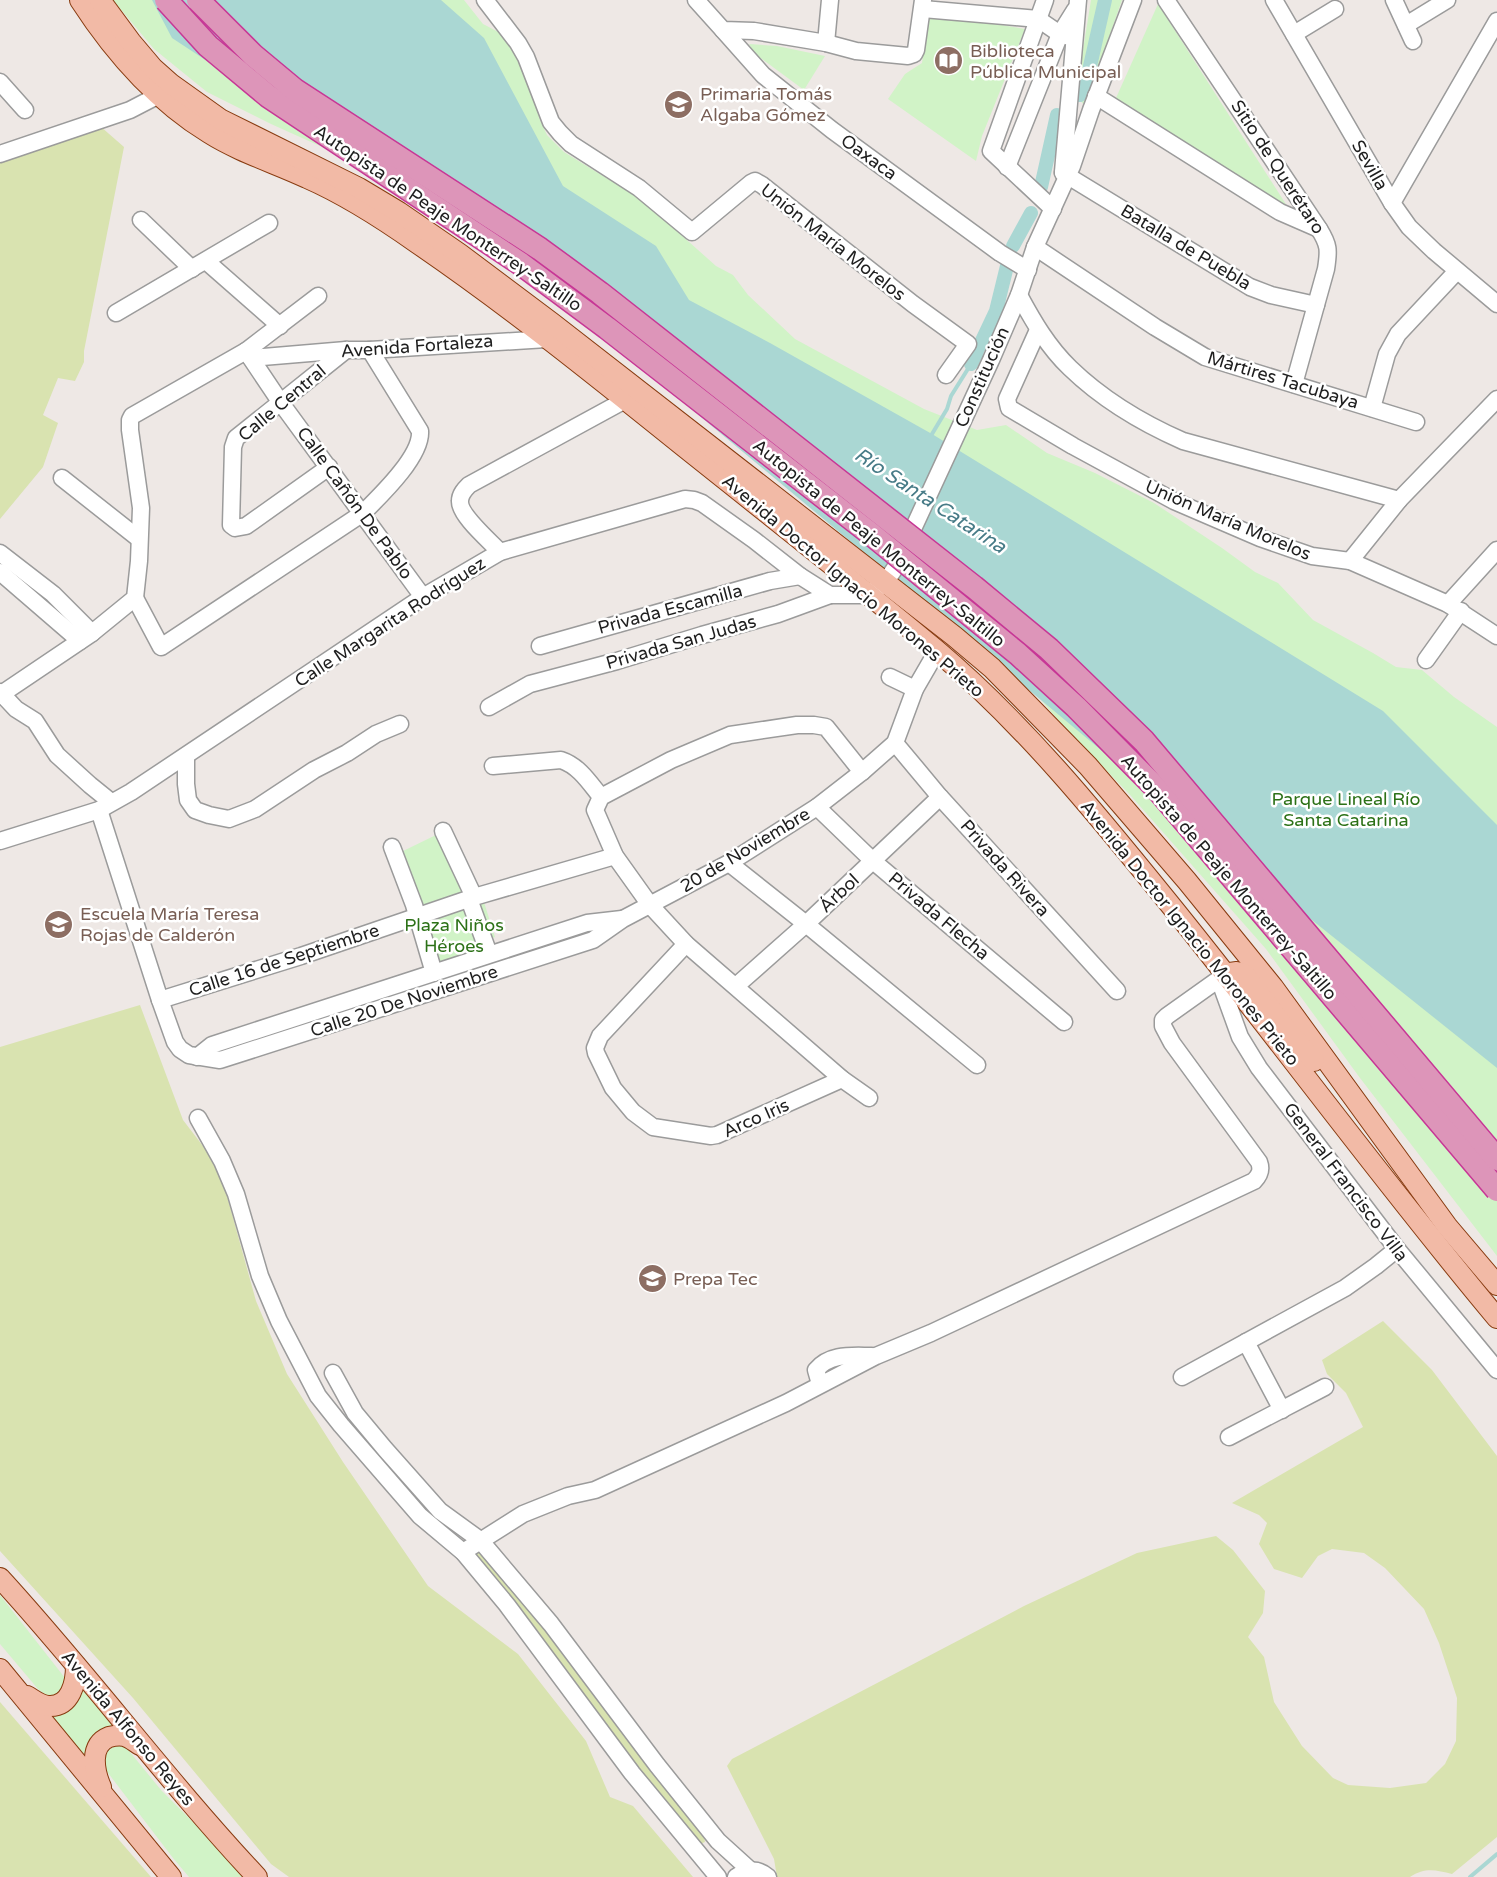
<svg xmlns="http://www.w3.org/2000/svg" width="1497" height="1877" font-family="'Varela Round',sans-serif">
<rect width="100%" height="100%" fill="#eee8e5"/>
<g fill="#d9e3b0">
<path d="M100 126 124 147 84 351V362L75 381 58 378 43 415 58 423 43 467 0 519V159Z"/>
<path d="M140 1005 183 1120 219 1167 256 1301 287 1374 343 1462 428 1586 518 1654 586 1741 610 1797 633 1806 693 1877H289L271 1864 133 1698 0 1551V1047Z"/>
<path d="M1383 1321 1432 1370 1497 1456V1837L1452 1874C1436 1870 1425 1867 1410 1877H777L774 1859 727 1766 732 1759 1024 1606 1137 1553 1216 1536 1233 1550 1265 1591 1263 1613 1248 1637 1264 1657 1274 1702 1302 1746 1333 1778 1348 1785 1390 1788 1426 1783 1445 1764 1456 1741 1457 1698 1439 1643 1424 1609 1385 1568 1364 1553 1332 1549 1318 1556 1302 1578 1274 1569 1259 1544 1267 1523 1259 1515 1232 1503 1363 1427 1346 1393 1327 1374 1322 1360Z"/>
<path d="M480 1551 502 1573 704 1837 705 1842 700 1844 684 1827 474 1556Z"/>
<path d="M0 1702 151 1877H0Z"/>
</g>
<g fill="#d1f3c7">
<path d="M113 0H464L483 24 512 39 532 92 540 120 547 135 564 152 642 200 716 266 733 275 748 295 795 339 924 409 977 430 1006 425 1047 453 1095 473 1154 503 1222 548 1255 572 1278 583 1313 620 1373 653 1396 667 1422 670 1454 697 1497 727V1256L1360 1078 1266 949 1131 796 1058 720 1019 674 649 370 502 257 331 151 271 124 207 92 154 49Z"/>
<path d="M1091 0H1122L1088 98 1083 104 1076 93Z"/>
<path d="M1158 4 1289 209H1282L1116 98Z"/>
<path d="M929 13 1025 29 982 136 976 161 888 99 905 74 922 63Z"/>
<path d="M749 44 777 46 825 56 804 90 754 53Z"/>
<path d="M436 835 447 843 466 894 422 909 401 852Z"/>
<path d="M483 899 495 937 488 940 491 949 434 969 420 920Z"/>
<path d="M0 1595 65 1678 67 1685 65 1691 50 1698 38 1689 0 1644Z"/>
<path d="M79 1682 115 1726 88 1746 85 1756 46 1711Z"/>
<path d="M112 1743 125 1746 161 1790 213 1842 245 1877H189L173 1858 102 1765V1757Z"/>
</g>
<path fill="#aad7d3" d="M152 0H441L484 38 563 186 656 246 689 300 770 343 932 434 1383 711 1497 825V1068L1137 780 522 268 172 38Z"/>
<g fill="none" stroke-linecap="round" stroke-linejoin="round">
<g stroke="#aad7d3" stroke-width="4">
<path d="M932 434 947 409 951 396 971 364"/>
<path d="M1470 1877 1497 1854"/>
</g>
<g stroke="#aad7d3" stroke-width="14">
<path d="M1080 95 1088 75 1105 0"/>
<path d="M1041 187 1057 115"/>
<path d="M1013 246 1031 213"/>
<path d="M979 347 996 311 1007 266"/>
<path d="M971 364 977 352"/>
</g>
<defs>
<g id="minor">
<path d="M485 0 518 43 526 57 551 122 560 133 571 144 639 188 692 232 751 183 755 181 762 185 913 304 968 344 946 375"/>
<path d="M696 0 723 30 754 31 826 43 856 51 908 56 914 54 916 50 923 0"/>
<path d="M1045 0 991 151 1053 209"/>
<path d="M1166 0 1319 229C1329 245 1329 250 1326 269L1294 384"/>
<path d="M1274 0 1392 203 1409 227 1434 251 1497 304"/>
<path d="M1394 0 1413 41"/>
<path d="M923 9 1038 19 1060 34 1070 37"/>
<path d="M1406 25 1447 0"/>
<path d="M723 30 763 75 832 130 1000 253 1028 270"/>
<path d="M1294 34 1335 9"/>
<path d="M826 43 830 0"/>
<path d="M0 82 25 110"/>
<path d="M1096 96 1280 212 1319 229"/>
<path d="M0 154 130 110 159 95"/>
<path d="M1007 167 1060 34 1075 10"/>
<path d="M1063 172 1078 0"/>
<path d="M1063 173 1250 287 1271 295 1316 305"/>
<path d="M1392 203 1497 21"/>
<path d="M141 220 192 269"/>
<path d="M1035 247 1155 327 1205 357 1416 422"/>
<path d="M206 261 280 326"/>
<path d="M1019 295C1033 321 1048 347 1070 368 1102 399 1142 423 1183 441L1399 500"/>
<path d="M116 313 269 223"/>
<path d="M1038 330 1007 399 1009 408 1073 446 1174 501 1260 538 1312 556 1350 561 1448 604 1497 636"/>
<path d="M246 351 281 403 423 597"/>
<path d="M251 358 346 350H370L547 339"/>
<path d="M1372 408 1387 354 1398 334 1457 271"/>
<path d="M329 467 246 526 235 528 231 525 233 447 236 438 346 350"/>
<path d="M62 478 138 538"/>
<path d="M500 552C490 541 459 515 460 501 460 494 465 489 469 485L627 399"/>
<path d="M0 553 53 594 92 633"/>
<path d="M1350 561 1399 500 1497 399"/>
<path d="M0 572 80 641"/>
<path d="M135 598 161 647 363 513C380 496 422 456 420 431L370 350"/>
<path d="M1448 604 1497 550"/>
<path d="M540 646 770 581 800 576"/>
<path d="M1426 660 1461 611"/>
<path d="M890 677 915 689"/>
<path d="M0 692 16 709 35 721 57 755 90 785 111 802"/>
<path d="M0 695 92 633 135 598 139 561 141 508 130 430V420L132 416 246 351 318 296"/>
<path d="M489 707 530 684 617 661 702 635 778 614 830 595"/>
<path d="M895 743 940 797 1117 991"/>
<path d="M186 756V784L188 800 195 810 209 815 229 819 255 809 314 770 347 753 376 734 400 724"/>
<path d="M493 766 561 760C579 766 589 782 601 797"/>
<path d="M862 772 826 727 814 725H797L730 735 671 760 601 797 595 810 615 856 650 905 686 944 842 1079 869 1098"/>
<path d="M817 807 873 861 1064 1022"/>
<path d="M99 810 160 1000 175 1042 180 1049 189 1055 220 1060 593 940 623 919 729 863 817 807 862 772 895 743 915 689 937 651"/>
<path d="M443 831 474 897"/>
<path d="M0 841 99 810 131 792 423 597 500 552 685 499 694 500 702 503 754 540 800 576 830 595H867L885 583 895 568 991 360 1019 295 1035 247 1072 166 1091 110 1133 0"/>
<path d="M392 847 414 905 434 973"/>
<path d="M729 863 806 924 977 1065"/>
<path d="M469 899 489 954"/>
<path d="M686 944 600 1036 595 1048 596 1053 613 1088 633 1112 653 1127 711 1136 717 1135 842 1079"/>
<path d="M1219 979 1240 1037 1259 1068 1397 1249 1497 1370"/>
<path d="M736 986 806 924 940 797"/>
<path d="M160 1000 301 956 474 897 615 856"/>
<path d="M197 1057 212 1045 587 923 622 919"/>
<path d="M198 1118 222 1161 236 1194 260 1276 279 1321 318 1396 341 1425 420 1516 463 1552 507 1605 632 1773 718 1877"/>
<path d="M1246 1342 1282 1410"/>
<path d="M333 1373 355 1413 385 1449 440 1511 480 1540 551 1624 657 1765 718 1841 750 1870"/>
<path d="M1182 1377 1345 1288 1376 1266 1397 1249"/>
<path d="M820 1384 816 1370C830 1353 852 1356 872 1356"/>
<path d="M1229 1437 1325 1387"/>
<path d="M463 1552 523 1514 568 1496 595 1490 786 1403 876 1356 931 1333 1254 1181C1260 1175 1262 1170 1259 1162L1172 1043 1163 1026V1020L1167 1016 1226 974"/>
<path d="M736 1877C746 1869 758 1868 768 1877"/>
</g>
<g id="major">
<path d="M80 0C113 51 157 101 209 133 239 152 275 163 307 178 346 195 383 219 417 243 509 306 596 376 683 446 767 513 852 580 935 649 1023 723 1096 813 1168 902 1279 1039 1383 1182 1497 1318"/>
<path d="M100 0 131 42 153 68 171 84 220 119 359 188 399 212 460 254 552 323 954 636 992 668 1088 766 1187 881 1273 987 1447 1226 1497 1285"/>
<path d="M1230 973 1237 972 1244 974 1289 1033 1314 1061"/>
<path d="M0 1578C89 1675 167 1781 257 1877"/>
<path d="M0 1669 171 1877"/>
<path d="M27 1696C34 1700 41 1706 49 1706 71 1707 76 1682 76 1666"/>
<path d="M101 1787C94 1771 89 1745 109 1737 113 1736 119 1735 124 1736 129 1737 135 1742 140 1745"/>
</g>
</defs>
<use href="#minor" stroke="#9b9b9b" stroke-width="19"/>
<use href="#major" stroke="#883b10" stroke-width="22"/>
<use href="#minor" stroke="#fff" stroke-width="16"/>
<use href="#major" stroke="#f2baa6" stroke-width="20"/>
<defs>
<g id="highway-bridge">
<path d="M166 0 208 46 268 96 521 264 607 328 871 534 1018 654 1076 707 1158 790 1497 1190"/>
<path d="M198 0 253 55 295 90 540 249 600 293 974 587 1049 649 1144 741 1497 1159"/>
</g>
</defs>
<use href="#highway-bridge" stroke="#c73796" stroke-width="25" stroke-linecap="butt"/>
<use href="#highway-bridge" stroke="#dd95b9" stroke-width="22"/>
</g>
<defs>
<symbol id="library-disc" viewBox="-11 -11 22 22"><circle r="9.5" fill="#8d6e63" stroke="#fff"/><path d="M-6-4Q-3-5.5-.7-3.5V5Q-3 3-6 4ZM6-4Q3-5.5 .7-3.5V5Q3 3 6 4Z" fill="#fff"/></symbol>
<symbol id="school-disc" viewBox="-11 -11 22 22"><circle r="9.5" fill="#8d6e63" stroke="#fff"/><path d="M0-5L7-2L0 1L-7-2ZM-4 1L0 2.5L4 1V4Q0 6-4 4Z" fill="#fff"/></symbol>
</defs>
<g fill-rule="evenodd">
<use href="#library-disc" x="932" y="44" width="33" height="33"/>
<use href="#school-disc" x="662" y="88" width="33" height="33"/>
<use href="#school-disc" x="42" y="908" width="33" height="33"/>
<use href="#school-disc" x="636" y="1262" width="33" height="33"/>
</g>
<g text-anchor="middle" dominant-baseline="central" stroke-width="5" stroke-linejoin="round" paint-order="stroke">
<g font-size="18" fill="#785e54" stroke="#fff" text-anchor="start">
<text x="970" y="51">Biblioteca<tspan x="970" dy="21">Pública Municipal</tspan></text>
<text x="700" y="94">Primaria Tomás<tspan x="700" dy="21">Algaba Gómez</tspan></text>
<text x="80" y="914">Escuela María Teresa<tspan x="80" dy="21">Rojas de Calderón</tspan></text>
<text x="673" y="1279">Prepa Tec</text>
</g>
<g font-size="18" fill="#1e1e1e" stroke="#fff">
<text transform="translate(869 157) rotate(36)">Oaxaca</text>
<text transform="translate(1370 165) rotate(60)">Sevilla</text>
<text transform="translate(1278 167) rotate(57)">Sitio de Querétaro</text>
<text transform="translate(448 218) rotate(34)">Autopista de Peaje Monterrey-Saltillo</text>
<text transform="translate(833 242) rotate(38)">Unión María Morelos</text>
<text transform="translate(1186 247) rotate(31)">Batalla de Puebla</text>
<text transform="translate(417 346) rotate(-4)">Avenida Fortaleza</text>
<text transform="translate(982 377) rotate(-66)">Constitución</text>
<text transform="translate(1283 380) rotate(17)">Mártires Tacubaya</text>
<text transform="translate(282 403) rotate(-40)">Calle Central</text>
<text transform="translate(355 503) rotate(54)">Calle Cañón De Pablo</text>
<text transform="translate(1228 520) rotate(23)">Unión María Morelos</text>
<text transform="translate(879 543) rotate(39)">Autopista de Peaje Monterrey-Saltillo</text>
<text transform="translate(853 586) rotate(40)">Avenida Doctor Ignacio Morones Prieto</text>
<text transform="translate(670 609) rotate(-15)">Privada Escamilla</text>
<text transform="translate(390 622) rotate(-33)">Calle Margarita Rodríguez</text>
<text transform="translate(681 642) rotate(-16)">Privada San Judas</text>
<text transform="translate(745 850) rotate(-31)">20 de Noviembre</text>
<text transform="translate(1005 868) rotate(48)">Privada Rivera</text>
<text transform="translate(1229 877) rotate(49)">Autopista de Peaje Monterrey-Saltillo</text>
<text transform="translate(839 893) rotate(-43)">Árbol</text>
<text transform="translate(939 916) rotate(40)">Privada Flecha</text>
<text transform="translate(1190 933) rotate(51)">Avenida Doctor Ignacio Morones Prieto</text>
<text transform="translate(284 960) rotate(-18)">Calle 16 de Septiembre</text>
<text transform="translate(404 1001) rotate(-18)">Calle 20 De Noviembre</text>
<text transform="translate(756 1118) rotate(-24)">Arco Iris</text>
<text transform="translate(1346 1182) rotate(53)">General Francisco Villa</text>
<text transform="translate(128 1728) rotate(50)">Avenida Alfonso Reyes</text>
</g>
<g font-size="18" fill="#2c7117" stroke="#fff">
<text x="1346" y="799">Parque Lineal Río<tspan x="1346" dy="21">Santa Catarina</tspan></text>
<text x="454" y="925">Plaza Niños<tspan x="454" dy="21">Héroes</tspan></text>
</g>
<g font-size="20" font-style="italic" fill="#477b87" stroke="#fff">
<text transform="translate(930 501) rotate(33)">Río Santa Catarina</text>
</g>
</g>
</svg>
